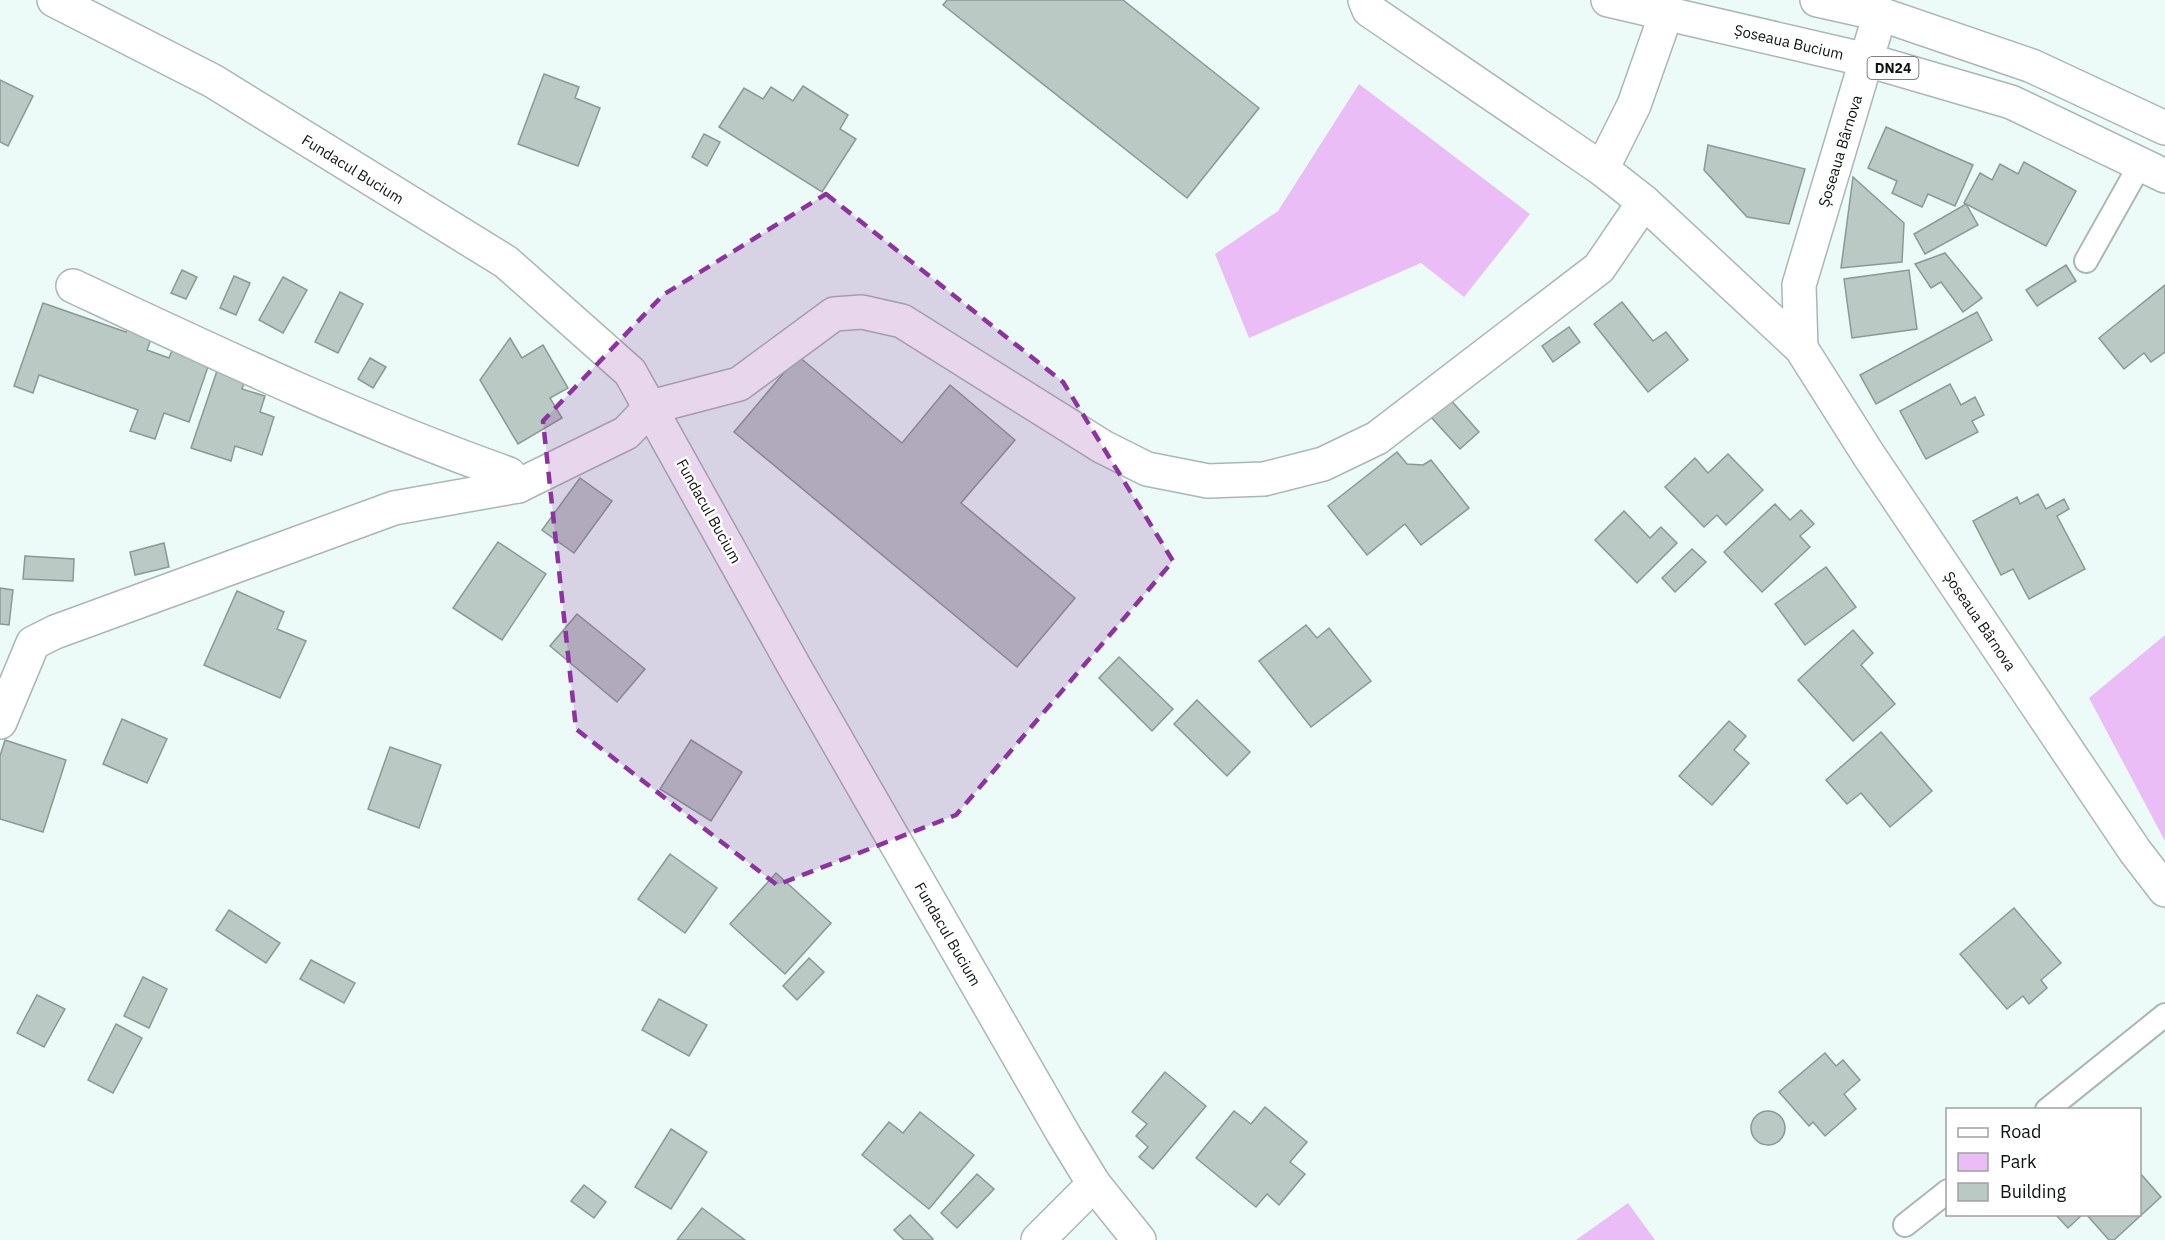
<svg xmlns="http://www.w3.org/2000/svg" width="2165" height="1240" font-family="'IBM Plex Sans',sans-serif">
<rect width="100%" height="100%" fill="#ecfbf7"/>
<g fill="#ebbdf7">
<path d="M1359 84 1530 214 1464 297 1421 263 1249 338 1215 254 1278 211Z"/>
<path d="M2165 635V841L2089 698Z"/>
<path d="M1628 1203 1655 1240H1576Z"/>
</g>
<g fill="#bac9c4" stroke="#8b9995" stroke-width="1.5">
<path d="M947 0H1123L1259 108 1187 198 943 5Z"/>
<path d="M544 74 579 87 575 98 600 108 578 166 518 144Z"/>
<path d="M0 80 33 96 8 146 0 142Z"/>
<path d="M803 86 848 115 840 129 856 139 822 192 719 127 744 88 763 99 771 87 793 101Z"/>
<path d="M1886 127 1973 165 1955 206 1928 194 1922 207 1892 193 1897 181 1868 168Z"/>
<path d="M704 134 720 142 707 166 692 157Z"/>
<path d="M1708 145 1805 169 1789 224 1747 217 1704 170Z"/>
<path d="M2024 162 2076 191 2046 246 1964 203 1980 173 1992 180 2000 164 2018 174Z"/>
<path d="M1853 177 1904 223 1902 262 1841 268Z"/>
<path d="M1966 204 1978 225 1925 254 1914 234Z"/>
<path d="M1945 253 1982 298 1963 312 1941 282 1931 288 1915 264Z"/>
<path d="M2066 265 2076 281 2037 306 2026 290Z"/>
<path d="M182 270 197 277 186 299 171 293Z"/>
<path d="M1909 270 1917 329 1852 338 1844 279Z"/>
<path d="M234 276 250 283 236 315 220 308Z"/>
<path d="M283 277 307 290 283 333 259 320Z"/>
<path d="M2165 285V352L2151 362 2144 353 2124 369 2099 338Z"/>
<path d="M340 292 363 304 338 353 315 342Z"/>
<path d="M1622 302 1653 341 1666 332 1688 360 1648 392 1594 324Z"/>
<path d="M43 303 126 332 129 326 153 334 147 350 169 358 173 348 210 361 189 422 164 413 155 439 130 431 138 410 39 375 33 393 14 386Z"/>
<path d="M1977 312 1992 340 1876 404 1860 375Z"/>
<path d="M1569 327 1580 342 1553 362 1542 346Z"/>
<path d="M510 338 522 358 543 345 568 388 550 398 562 418 518 444 480 380Z"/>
<path d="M798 356 902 443 950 385 1015 440 961 503 1075 598 1017 667 734 432Z"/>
<path d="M370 358 386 367 373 388 358 379Z"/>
<path d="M218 368 246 376 242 389 265 396 260 412 274 417 262 455 235 446 231 461 191 448Z"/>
<path d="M1950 384 1961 405 1975 397 1984 415 1972 421 1978 432 1926 459 1900 411Z"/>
<path d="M1449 398 1479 432 1460 449 1430 416Z"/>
<path d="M1397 452 1407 464 1423 465 1431 460 1469 508 1421 545 1405 524 1367 555 1328 506Z"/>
<path d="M1728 454 1763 490 1726 525 1717 515 1704 527 1665 487 1695 458 1708 473Z"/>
<path d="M580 478 612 501 574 553 542 530Z"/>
<path d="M2038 494 2046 509 2064 499 2069 509 2057 516 2085 569 2029 599 2013 569 2001 575 1973 521 2017 497 2020 504Z"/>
<path d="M1775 504 1790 520 1801 510 1814 524 1800 536 1810 547 1762 592 1724 552Z"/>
<path d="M1624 511 1650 538 1661 527 1677 543 1637 583 1595 540Z"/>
<path d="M498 542 546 574 502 640 453 608Z"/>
<path d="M164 543 169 567 135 575 130 552Z"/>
<path d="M1692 549 1706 562 1675 592 1662 578Z"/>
<path d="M25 556 74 559 73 581 23 579Z"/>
<path d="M1826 567 1856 607 1805 645 1775 604Z"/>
<path d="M0 588 13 590 9 625 0 624Z"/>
<path d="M237 591 284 612 277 629 306 641 280 698 204 665Z"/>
<path d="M577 614 645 669 617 702 550 646Z"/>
<path d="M1306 625 1317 638 1329 628 1371 681 1311 727 1259 661Z"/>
<path d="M1853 630 1873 653 1861 665 1895 704 1853 741 1798 680Z"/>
<path d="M1119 657 1173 709 1152 731 1099 678Z"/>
<path d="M1197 700 1250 752 1227 776 1174 724Z"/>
<path d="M122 719 167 739 147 783 103 764Z"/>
<path d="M1729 721 1746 736 1734 750 1749 763 1712 805 1679 776Z"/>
<path d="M1881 732 1932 791 1890 827 1861 793 1847 804 1826 780Z"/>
<path d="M5 740 66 760 43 832 0 819V756Z"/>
<path d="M691 740 742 772 711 821 660 789Z"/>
<path d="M390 747 441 765 419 828 368 809Z"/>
<path d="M670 854 717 888 685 933 638 899Z"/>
<path d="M776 873 831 923 785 974 730 924Z"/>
<path d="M2014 908 2061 963 2041 980 2047 988 2029 1004 2023 996 2007 1009 1960 954Z"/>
<path d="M229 910 280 943 266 963 216 930Z"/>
<path d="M809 958 824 972 797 1000 783 986Z"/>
<path d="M311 960 355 983 344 1003 300 979Z"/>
<path d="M143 977 167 989 149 1028 124 1016Z"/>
<path d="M37 995 65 1009 44 1047 17 1033Z"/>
<path d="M659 999 707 1025 689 1056 642 1030Z"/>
<path d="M116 1024 142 1038 113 1093 88 1080Z"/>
<path d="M1825 1053 1836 1066 1843 1060 1860 1080 1844 1094 1856 1109 1825 1136 1813 1122 1809 1126 1779 1092Z"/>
<path d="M1165 1072 1206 1106 1153 1169 1139 1157 1148 1147 1136 1136 1147 1124 1132 1112Z"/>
<path d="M1265 1107 1307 1142 1290 1162 1305 1174 1279 1205 1267 1194 1256 1207 1196 1158 1234 1111 1251 1124Z"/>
<circle cx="1768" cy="1128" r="17"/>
<path d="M920 1112 974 1155 929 1209 862 1155 889 1122 903 1133Z"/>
<path d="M671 1129 707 1152 671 1209 635 1187Z"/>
<path d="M2140 1173 2161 1197 2114 1240H2109L2086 1214H2140Z"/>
<path d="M977 1174 994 1189 957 1228 941 1213Z"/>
<path d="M584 1185 606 1202 594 1218 571 1201Z"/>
<path d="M702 1208 745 1240H677Z"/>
<path d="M2055 1214H2083L2068 1228Z"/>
<path d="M910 1215 933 1239 932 1240H904L894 1230Z"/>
</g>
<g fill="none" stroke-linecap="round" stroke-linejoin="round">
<defs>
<g id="lane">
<path d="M2086 261 2141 163"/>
<path d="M2047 1110 2165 1015"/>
<path d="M1905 1225 1948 1191"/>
</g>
<g id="street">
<path d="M54 0 213 81 506 262 630 372 794 666 1064 1135 1094 1184 1139 1240"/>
<path d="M73 286C216 353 359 421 509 474L518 486"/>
<path d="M0 722 33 643 55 632 394 508 518 486 626 433 651 407 739 384 834 314 862 312 902 321 1103 447 1147 469 1208 481 1264 479 1323 464 1377 438 1599 268 1644 202"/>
<path d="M1038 1240 1094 1184"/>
</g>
<g id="secondary">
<path d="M1365 0 1369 10 1602 169 1644 202 1801 348 1868 454 2135 851 2165 890"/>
<path d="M1602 169 1634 105 1666 14"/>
<path d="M1801 348 1799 285 1880 14"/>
</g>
<g id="primary">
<path d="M1608 0 1867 60 2011 102 2165 176"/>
<path d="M1817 0 1880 14 2032 66 2165 128"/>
</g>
</defs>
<use href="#lane" stroke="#a9b8b4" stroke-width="26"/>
<use href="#street" stroke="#a9b8b4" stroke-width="36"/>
<use href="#secondary" stroke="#a9b8b4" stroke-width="36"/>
<use href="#primary" stroke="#a9b8b4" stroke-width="36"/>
<use href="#lane" stroke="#fff" stroke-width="22"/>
<use href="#street" stroke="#fff" stroke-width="33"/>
<use href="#secondary" stroke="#fff" stroke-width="33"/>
<use href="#primary" stroke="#fff" stroke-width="33"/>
</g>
<path fill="#8c33a0" fill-opacity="0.2" stroke="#8c33a0" stroke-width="4.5" stroke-dasharray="12 8" stroke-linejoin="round" d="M826 194 1063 382 1173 561 956 815 777 885 576 729 543 421 663 295Z"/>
<g text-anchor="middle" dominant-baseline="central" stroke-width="5" stroke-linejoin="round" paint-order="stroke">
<rect fill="#fff" stroke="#565a58" stroke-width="1.5" x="1867.5" y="57" width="51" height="22" rx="4.5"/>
<g font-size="14" font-weight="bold" fill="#0d1311">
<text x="1893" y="68">DN24</text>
</g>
<g font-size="15" fill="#0d1311" stroke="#fff">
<text transform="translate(1789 42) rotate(13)">Șoseaua Bucium</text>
<text transform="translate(1840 151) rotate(-73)">Șoseaua Bârnova</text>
<text transform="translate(353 169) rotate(32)">Fundacul Bucium</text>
<text transform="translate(709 511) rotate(61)">Fundacul Bucium</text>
<text transform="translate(1980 621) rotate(56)">Șoseaua Bârnova</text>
<text transform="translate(948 934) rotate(60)">Fundacul Bucium</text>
</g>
</g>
<rect x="1946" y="1108" width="195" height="108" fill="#ffffff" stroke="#9ea1a0" stroke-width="1.5"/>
<rect x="1958" y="1128" width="30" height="9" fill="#ffffff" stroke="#9ea1a0" stroke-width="1.5"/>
<text x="2000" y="1138" font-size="18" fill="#0d1311">Road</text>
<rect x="1958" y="1153" width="30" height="18" fill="#ebbdf7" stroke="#9ea1a0" stroke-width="1.5"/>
<text x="2000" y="1168" font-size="18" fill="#0d1311">Park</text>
<rect x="1958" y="1183" width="30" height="18" fill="#bac9c4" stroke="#9ea1a0" stroke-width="1.5"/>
<text x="2000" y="1198" font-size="18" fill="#0d1311">Building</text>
</svg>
